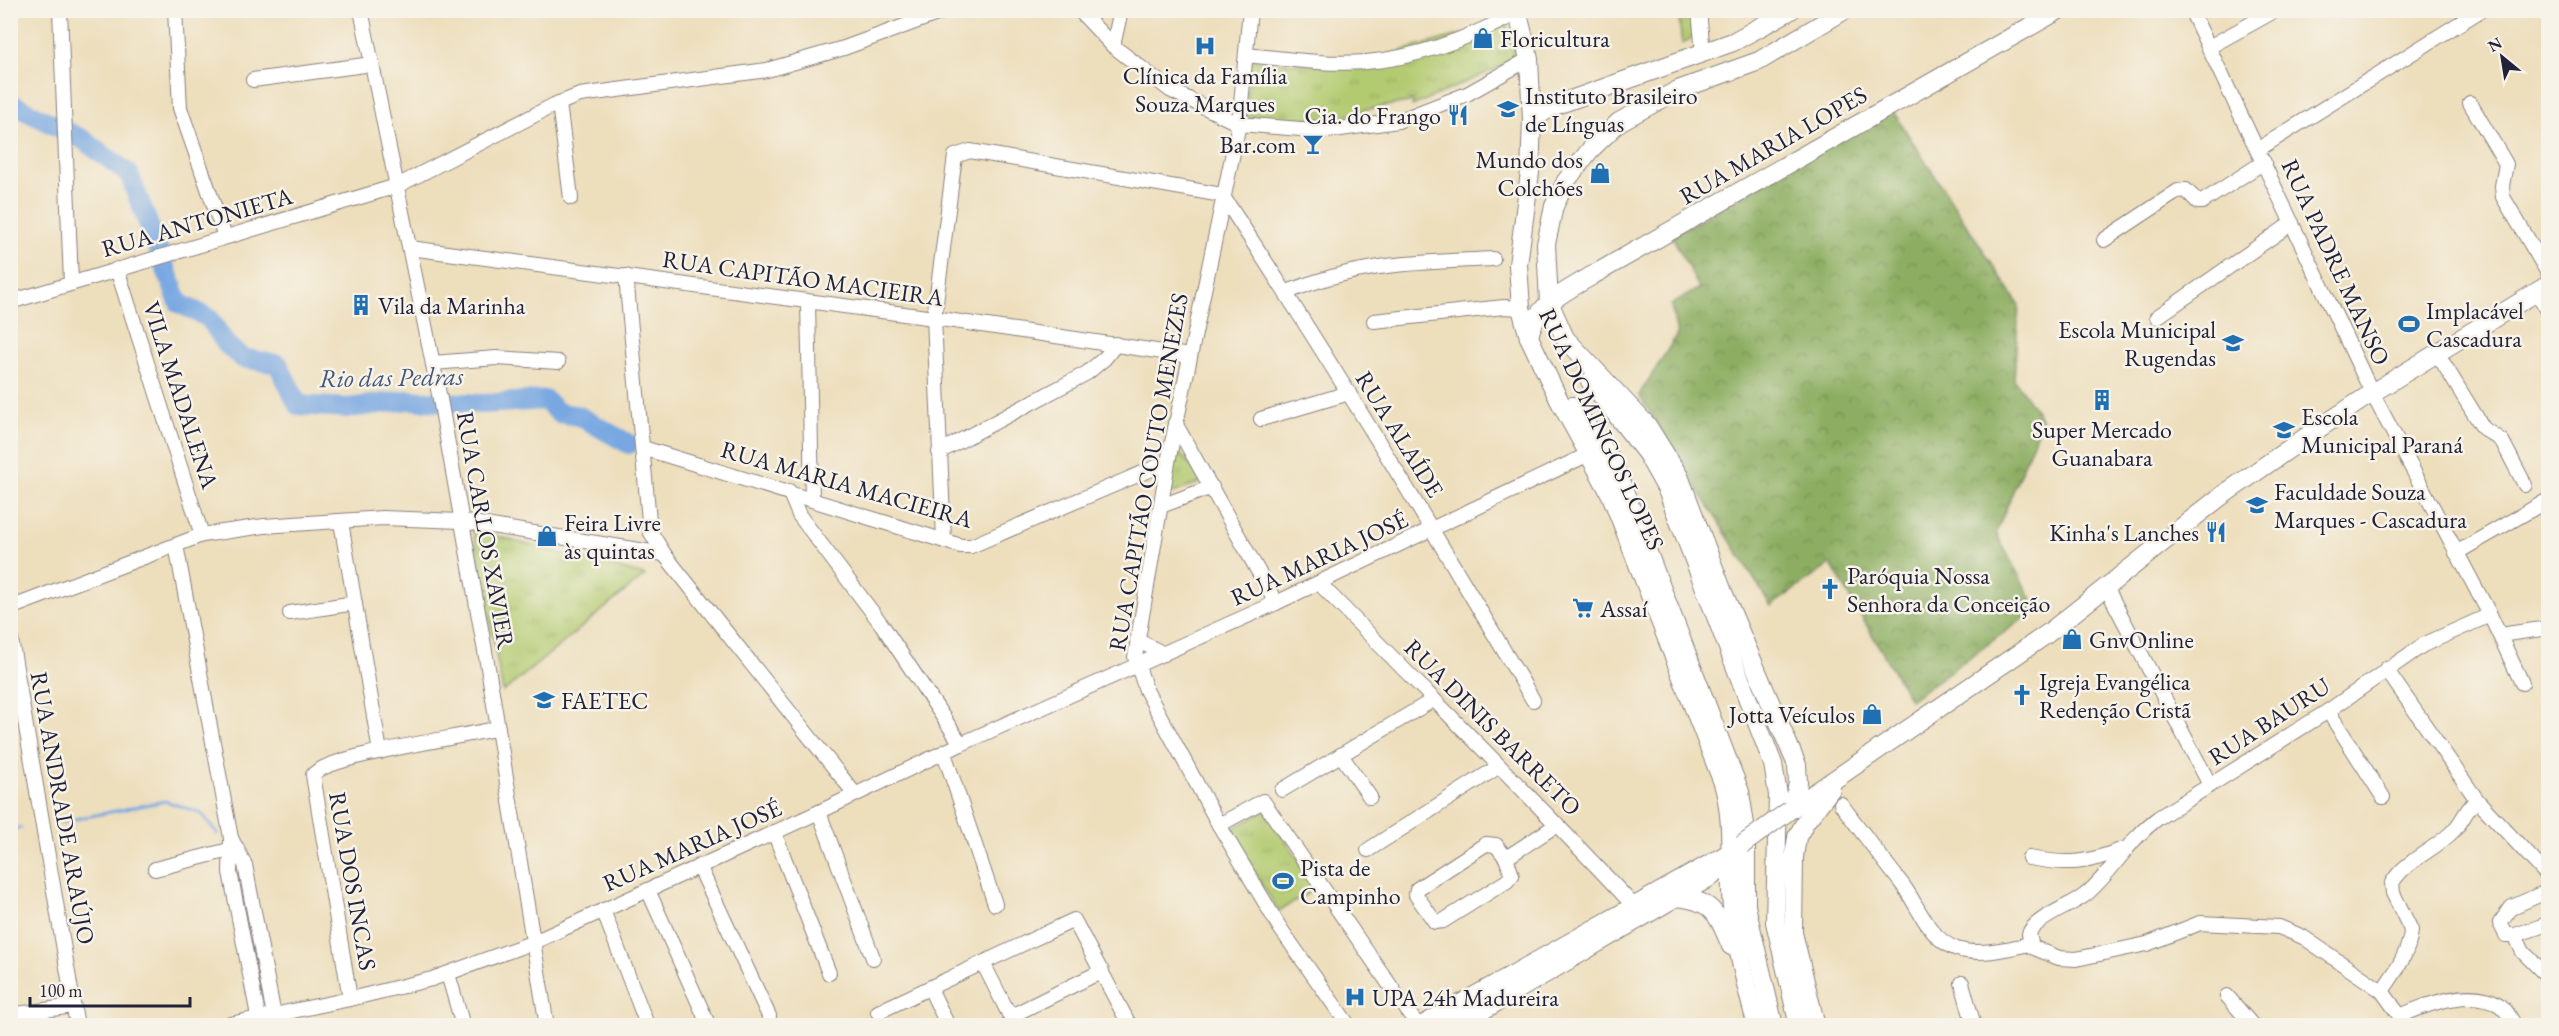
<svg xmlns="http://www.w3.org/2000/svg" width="2559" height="1036" font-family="'EB Garamond',serif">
<defs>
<pattern id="forest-crowns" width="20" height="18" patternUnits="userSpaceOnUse" patternTransform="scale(1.5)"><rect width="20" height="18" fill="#8dae62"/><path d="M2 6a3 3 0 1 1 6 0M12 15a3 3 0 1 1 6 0" fill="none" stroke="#738d52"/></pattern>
<pattern id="park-tufts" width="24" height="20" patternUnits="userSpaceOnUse" patternTransform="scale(1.5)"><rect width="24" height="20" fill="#b2ca6f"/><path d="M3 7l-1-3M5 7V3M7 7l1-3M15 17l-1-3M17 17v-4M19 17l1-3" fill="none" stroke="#99ad61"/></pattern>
</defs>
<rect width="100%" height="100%" fill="#f7f3e8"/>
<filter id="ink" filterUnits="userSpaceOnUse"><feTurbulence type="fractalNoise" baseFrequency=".0167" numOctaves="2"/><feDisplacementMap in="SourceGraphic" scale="12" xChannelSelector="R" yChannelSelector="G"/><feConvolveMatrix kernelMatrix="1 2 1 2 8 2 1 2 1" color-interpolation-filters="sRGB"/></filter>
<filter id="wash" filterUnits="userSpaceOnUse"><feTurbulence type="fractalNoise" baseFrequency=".008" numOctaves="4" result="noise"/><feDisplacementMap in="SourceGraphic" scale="24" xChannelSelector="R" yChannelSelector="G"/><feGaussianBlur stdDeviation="1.35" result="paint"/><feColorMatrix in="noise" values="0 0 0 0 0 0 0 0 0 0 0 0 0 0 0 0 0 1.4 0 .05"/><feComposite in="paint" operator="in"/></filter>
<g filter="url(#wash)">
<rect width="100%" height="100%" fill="#eddebc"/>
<path fill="url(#forest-crowns)" stroke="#58684e" stroke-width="1.5" d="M1892 110 2019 305 2014 379 2042 420 1996 533 2037 609 1910 700 1831 564 1771 606 1639 395 1677 335 1671 305 1699 288 1672 236Z"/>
<g fill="url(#park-tufts)" stroke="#6a7655" stroke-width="1.5">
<path d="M1678 11H1691L1694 36 1682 44Z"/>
<path d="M1506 22 1516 60 1412 106 1413 101 1364 110C1349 122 1267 119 1246 117L1249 60 1344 67Z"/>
<path d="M1176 449 1204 481 1166 496Z"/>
<path d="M473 530 645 575 503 692Z"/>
<path d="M1265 811 1318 887 1279 911 1228 831Z"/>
</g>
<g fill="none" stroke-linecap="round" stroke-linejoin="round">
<g stroke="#78a7e1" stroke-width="3">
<path d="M61 822 165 801 201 813 218 834"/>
<path d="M10 829 21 828"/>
<path d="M236 867 263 996"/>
</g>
<path stroke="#78a7e1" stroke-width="20" d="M10 103 82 139 129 174 179 303 209 318 226 344 242 358 278 364 298 405 348 408 409 400 482 404 545 400 559 413 579 416 629 444"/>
</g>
</g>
<g filter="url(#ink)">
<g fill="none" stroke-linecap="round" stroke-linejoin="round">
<defs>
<g id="minor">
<path d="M60 10 71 282"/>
<path d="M175 10 180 108 225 237"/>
<path d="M361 10 440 399 488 668 547 1026"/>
<path d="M1079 10 1113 46 1170 90 1239 124 1326 131 1398 121 1467 94 1529 59"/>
<path d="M1250 10 1239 124 1168 462 1135 657 1146 690 1219 825 1280 928 1349 1026"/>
<path d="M1699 10 1703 53"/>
<path d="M2191 10 2372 393 2490 615 2522 683"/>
<path d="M1113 46 1121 10"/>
<path d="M2209 47 2276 10"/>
<path d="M1246 55C1286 59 1326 65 1366 62 1419 58 1476 35 1523 10"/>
<path d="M253 80 372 64"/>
<path d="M559 103 571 198"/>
<path d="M2470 103 2506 164 2502 186 2503 197 2548 273"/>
<path d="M2257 150 2481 10"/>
<path d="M2104 240 2178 191 2186 190 2198 202H2202L2264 162"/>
<path d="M410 248 934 318 1190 356"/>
<path d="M117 269 202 535"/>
<path d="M626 276 650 531 664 554 855 794"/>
<path d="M1287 292C1360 262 1416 263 1493 259"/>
<path d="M2537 292 2548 313"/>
<path d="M10 302 397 186 554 105 580 95 767 70 844 48 948 10"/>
<path d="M808 302 812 498"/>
<path d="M2157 317 2292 223"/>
<path d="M1374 321 1504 307 1521 308"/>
<path d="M2437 353 2483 428 2502 441 2525 485"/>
<path d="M433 363 496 358 558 362"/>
<path d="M1261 419 1349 393"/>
<path d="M1175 423 1276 603"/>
<path d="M643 448 961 546H971L1168 462"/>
<path d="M939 452 1087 373 1105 358 1116 344"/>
<path d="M789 491 799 515 882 625 961 744"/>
<path d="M1161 506 1212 487"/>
<path d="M341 522 380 752"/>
<path d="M944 540 934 318 955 156 970 151 1222 195C1331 360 1433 530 1533 700"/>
<path d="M176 545 231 838 230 872 260 1026"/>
<path d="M2456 553 2548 500"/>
<path d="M1319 583C1423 690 1531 795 1633 905"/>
<path d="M2107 589 2210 785"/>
<path d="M10 608 202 535 264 526 383 518 461 521 664 554"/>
<path d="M290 613 355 603"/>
<path d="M10 633 77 1026"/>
<path d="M2500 635 2548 628"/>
<path d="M1137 640 1164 654"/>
<path d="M2386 669 2477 800 2548 876"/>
<path d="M2328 711 2383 797"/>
<path d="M944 753 995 904"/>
<path d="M1341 755 1370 797"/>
<path d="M1282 790 1433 700"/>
<path d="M1841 804C1861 831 1881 857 1902 884 1919 906 1928 939 1957 949 1978 956 2008 949 2029 944"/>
<path d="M819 812 873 958"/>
<path d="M1219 825 1263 801 1418 1026"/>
<path d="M774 832 829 973"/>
<path d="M231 838 245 865 276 1026"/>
<path d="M1486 844 1496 845 1506 858 1512 875 1507 881 1443 921 1435 922 1416 895 1417 889Z"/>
<path d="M1368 850 1498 767"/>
<path d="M1506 858 1558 824"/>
<path d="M2029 858C2068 865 2086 864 2123 849"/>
<path d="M699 866 769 1016"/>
<path d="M155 869 237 848"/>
<path d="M648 890 709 1026"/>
<path d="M2548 891 2512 907 2500 923 2506 935H2515L2548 924"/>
<path d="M603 910 646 1022"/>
<path d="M2515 935 2523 952 2548 977"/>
<path d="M983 963 1015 1026"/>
<path d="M448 974 463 1026"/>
<path d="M1962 983 1974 1026"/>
<path d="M930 988 948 1026"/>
<path d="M2382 991C2394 974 2410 952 2411 930L2393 893 2392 883C2406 859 2436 850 2454 830 2464 820 2466 808 2477 800"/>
<path d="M2227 996 2253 1026"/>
<path d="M350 999 313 775C327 755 467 737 498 728"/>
<path d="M878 1012 1074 920 1130 1026"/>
<path d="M10 1015 73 1006"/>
<path d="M1011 1016 1102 971"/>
<path d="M2400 1016C2427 1004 2474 986 2501 1006 2507 1011 2511 1019 2515 1026"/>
<path d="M221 1026 350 999 432 979 534 942 819 812 961 744 1276 603 1589 454"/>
<path d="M2398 1026 2400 1016 2382 991 2303 937 2279 927 2200 923 2147 944 2076 959 2059 958 2032 947 2029 934C2033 919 2071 906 2085 895 2113 872 2127 841 2158 818L2328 711 2423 645 2490 615"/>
</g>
<g id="major">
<path d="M1517 10 1529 59 1532 120 1530 172 1518 265 1521 308 1529 337 1559 400 1611 495 1723 783C1735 824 1728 866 1732 908 1736 948 1746 987 1757 1026"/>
<path d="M1532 120 1551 107 1733 42 1791 10"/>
<path d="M1529 337C1535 304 1567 291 1593 275L2059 10"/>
<path d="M1590 381 1647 454 1667 490 1773 764 1778 795 1775 922 1799 1026"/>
<path d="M1572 406 1613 462 1740 792 1746 831V906L1774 1026"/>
<path d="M1793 807 1798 783 1797 765 1723 592 1679 476 1647 425 1565 338 1549 302 1546 244 1554 206 1566 181 1590 150 1619 122 1678 90 1759 61 1845 10"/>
<path d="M1790 810 2047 634 2220 497 2309 435 2372 393 2548 285"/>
<path d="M1675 897C1713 900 1717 913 1731 946"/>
<path d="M1421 1026 1738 848"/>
<path d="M1456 1026 1712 876 1722 868 1729 858"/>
<path d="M1816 1026 1793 933 1794 857 1797 837 1806 821 1831 789"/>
</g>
</defs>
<use href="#minor" stroke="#88807c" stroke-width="16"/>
<use href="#major" stroke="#88807c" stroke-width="20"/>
<use href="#minor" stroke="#fff" stroke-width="14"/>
<use href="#major" stroke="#fff" stroke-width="18"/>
<defs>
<path id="major-bridge" d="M1742 845 1790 810"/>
</defs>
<use href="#major-bridge" stroke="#88807c" stroke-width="20" stroke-linecap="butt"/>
<use href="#major-bridge" stroke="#fff" stroke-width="18"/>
</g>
</g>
<defs>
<symbol id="shop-bare" viewBox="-9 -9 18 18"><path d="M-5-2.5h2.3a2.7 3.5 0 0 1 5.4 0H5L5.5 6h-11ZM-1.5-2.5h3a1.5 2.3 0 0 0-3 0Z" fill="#1f6fb2" stroke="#f7f3e8" stroke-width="2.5" paint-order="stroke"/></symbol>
<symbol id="hospital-bare" viewBox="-9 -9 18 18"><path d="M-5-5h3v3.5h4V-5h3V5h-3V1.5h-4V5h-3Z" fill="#1f6fb2" stroke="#f7f3e8" stroke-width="2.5" paint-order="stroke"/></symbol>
<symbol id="school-bare" viewBox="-9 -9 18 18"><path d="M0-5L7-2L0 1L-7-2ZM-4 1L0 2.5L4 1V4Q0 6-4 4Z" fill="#1f6fb2" stroke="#f7f3e8" stroke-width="2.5" paint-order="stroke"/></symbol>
<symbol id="restaurant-bare" viewBox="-9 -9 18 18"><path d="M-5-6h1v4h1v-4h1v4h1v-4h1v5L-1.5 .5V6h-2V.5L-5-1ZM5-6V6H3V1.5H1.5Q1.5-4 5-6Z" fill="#1f6fb2" stroke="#f7f3e8" stroke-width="2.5" paint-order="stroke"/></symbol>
<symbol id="bar-bare" viewBox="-9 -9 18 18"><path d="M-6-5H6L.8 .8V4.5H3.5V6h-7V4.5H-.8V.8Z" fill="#1f6fb2" stroke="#f7f3e8" stroke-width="2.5" paint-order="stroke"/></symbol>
<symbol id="building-bare" viewBox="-9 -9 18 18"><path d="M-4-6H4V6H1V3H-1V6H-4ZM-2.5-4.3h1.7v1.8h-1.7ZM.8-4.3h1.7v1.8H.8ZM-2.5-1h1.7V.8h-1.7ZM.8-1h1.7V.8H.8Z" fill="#1f6fb2" stroke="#f7f3e8" stroke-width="2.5" paint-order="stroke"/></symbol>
<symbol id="stadium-bare" viewBox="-9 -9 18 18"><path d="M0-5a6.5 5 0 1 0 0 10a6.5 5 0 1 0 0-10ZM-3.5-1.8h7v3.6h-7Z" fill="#1f6fb2" stroke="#f7f3e8" stroke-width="2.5" paint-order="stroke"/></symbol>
<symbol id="university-bare" viewBox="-9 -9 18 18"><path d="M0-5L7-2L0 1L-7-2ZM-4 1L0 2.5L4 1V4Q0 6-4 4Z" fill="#1f6fb2" stroke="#f7f3e8" stroke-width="2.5" paint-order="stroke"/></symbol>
<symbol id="church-bare" viewBox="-9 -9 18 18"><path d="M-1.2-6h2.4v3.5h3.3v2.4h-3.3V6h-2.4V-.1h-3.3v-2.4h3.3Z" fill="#1f6fb2" stroke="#f7f3e8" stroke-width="2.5" paint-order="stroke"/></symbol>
<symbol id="supermarket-bare" viewBox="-9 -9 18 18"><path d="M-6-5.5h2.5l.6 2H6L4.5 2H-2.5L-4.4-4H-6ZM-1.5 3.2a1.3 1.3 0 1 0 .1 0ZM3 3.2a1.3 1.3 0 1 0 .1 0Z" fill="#1f6fb2" stroke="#f7f3e8" stroke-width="2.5" paint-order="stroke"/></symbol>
</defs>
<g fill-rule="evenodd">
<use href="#shop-bare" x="1468" y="23" width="30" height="30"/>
<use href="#hospital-bare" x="1190" y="31" width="30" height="30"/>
<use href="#school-bare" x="1493" y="94" width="30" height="30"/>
<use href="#restaurant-bare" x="1443" y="100" width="30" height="30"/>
<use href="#bar-bare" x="1298" y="129" width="30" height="30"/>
<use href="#shop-bare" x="1585" y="158" width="30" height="30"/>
<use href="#building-bare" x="346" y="290" width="30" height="30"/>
<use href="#stadium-bare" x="2394" y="309" width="30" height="30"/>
<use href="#school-bare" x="2218" y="328" width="30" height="30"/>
<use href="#building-bare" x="2087" y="385" width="30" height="30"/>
<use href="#school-bare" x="2269" y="415" width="30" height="30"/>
<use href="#university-bare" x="2242" y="490" width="30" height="30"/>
<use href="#restaurant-bare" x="2201" y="517" width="30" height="30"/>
<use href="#shop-bare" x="532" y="521" width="30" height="30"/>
<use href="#church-bare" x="1815" y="574" width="30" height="30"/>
<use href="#supermarket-bare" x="1568" y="593" width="30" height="30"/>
<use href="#shop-bare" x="2057" y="624" width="30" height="30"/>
<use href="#church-bare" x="2007" y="680" width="30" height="30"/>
<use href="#university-bare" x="529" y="685" width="30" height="30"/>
<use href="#shop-bare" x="1857" y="699" width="30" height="30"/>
<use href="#stadium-bare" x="1268" y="866" width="30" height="30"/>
<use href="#hospital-bare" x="1340" y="982" width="30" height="30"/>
</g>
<g text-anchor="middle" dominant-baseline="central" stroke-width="5" stroke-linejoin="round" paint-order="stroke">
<g font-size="24" fill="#22223b" stroke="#f7f3e8" text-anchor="start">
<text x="1500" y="38">Floricultura</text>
<text x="1205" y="75" text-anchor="middle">Clínica da Família<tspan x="1205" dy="28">Souza Marques</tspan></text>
<text x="1525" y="95">Instituto Brasileiro<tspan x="1525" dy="28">de Línguas</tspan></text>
<text x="1441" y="115" text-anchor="end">Cia. do Frango</text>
<text x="1296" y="144" text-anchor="end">Bar.com</text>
<text x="1583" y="159" text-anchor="end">Mundo dos<tspan x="1583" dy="28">Colchões</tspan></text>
<text x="378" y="305">Vila da Marinha</text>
<text x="2426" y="310">Implacável<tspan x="2426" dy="28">Cascadura</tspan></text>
<text x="2216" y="329" text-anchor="end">Escola Municipal<tspan x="2216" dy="28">Rugendas</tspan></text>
<text x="2301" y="416">Escola<tspan x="2301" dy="28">Municipal Paraná</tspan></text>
<text x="2102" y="429" text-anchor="middle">Super Mercado<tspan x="2102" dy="28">Guanabara</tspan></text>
<text x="2274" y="491">Faculdade Souza<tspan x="2274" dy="28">Marques - Cascadura</tspan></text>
<text x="564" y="522">Feira Livre<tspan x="564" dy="28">às quintas</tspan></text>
<text x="2199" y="532" text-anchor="end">Kinha's Lanches</text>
<text x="1847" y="575">Paróquia Nossa<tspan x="1847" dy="28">Senhora da Conceição</tspan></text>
<text x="1600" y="608">Assaí</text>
<text x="2089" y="639">GnvOnline</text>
<text x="2039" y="681">Igreja Evangélica<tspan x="2039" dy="28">Redenção Cristã</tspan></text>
<text x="561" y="700">FAETEC</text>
<text x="1855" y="714" text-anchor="end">Jotta Veículos</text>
<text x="1300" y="867">Pista de<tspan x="1300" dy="28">Campinho</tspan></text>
<text x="1372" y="997">UPA 24h Madureira</text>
</g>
<g font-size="24" fill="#22223b" stroke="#f7f3e8">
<text transform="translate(1773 145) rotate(-30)">RUA MARIA LOPES</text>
<text transform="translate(197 222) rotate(-16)">RUA ANTONIETA</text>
<text transform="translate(2336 262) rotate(65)">RUA PADRE MANSO</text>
<text transform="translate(803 278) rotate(8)">RUA CAPITÃO MACIEIRA</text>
<text transform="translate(181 395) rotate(72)">VILA MADALENA</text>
<text transform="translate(1602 429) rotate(65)">RUA DOMINGOS LOPES</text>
<text transform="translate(1400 434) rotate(58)">RUA ALAÍDE</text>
<text transform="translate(1148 472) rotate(-80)">RUA CAPITÃO COUTO MENEZES</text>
<text transform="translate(847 484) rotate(16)">RUA MARIA MACIEIRA</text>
<text transform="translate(486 530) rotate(80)">RUA CARLOS XAVIER</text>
<text transform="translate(1319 558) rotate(-25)">RUA MARIA JOSÉ</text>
<text transform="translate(2269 721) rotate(-33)">RUA BAURU</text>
<text transform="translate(1493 727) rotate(45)">RUA DINIS BARRETO</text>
<text transform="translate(63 808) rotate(80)">RUA ANDRADE ARAÚJO</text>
<text transform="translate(692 845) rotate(-24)">RUA MARIA JOSÉ</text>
<text transform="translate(353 881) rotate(80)">RUA DOS INCAS</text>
</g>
<g font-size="26" font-style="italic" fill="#44577d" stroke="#f7f3e8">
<text transform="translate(391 377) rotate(-1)">Rio das Pedras</text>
</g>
</g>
<rect width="2559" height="1036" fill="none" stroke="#f7f3e8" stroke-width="36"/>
<g transform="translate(2502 57) rotate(330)" stroke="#f7f3e8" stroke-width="4.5" paint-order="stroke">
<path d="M0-4.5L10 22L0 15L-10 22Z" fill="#22223b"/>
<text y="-9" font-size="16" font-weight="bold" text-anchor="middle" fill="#22223b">N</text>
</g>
<path d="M30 997v9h160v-9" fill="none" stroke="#22223b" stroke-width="3"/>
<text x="39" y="997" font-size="18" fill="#22223b" stroke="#f7f3e8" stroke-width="4.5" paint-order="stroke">100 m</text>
</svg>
